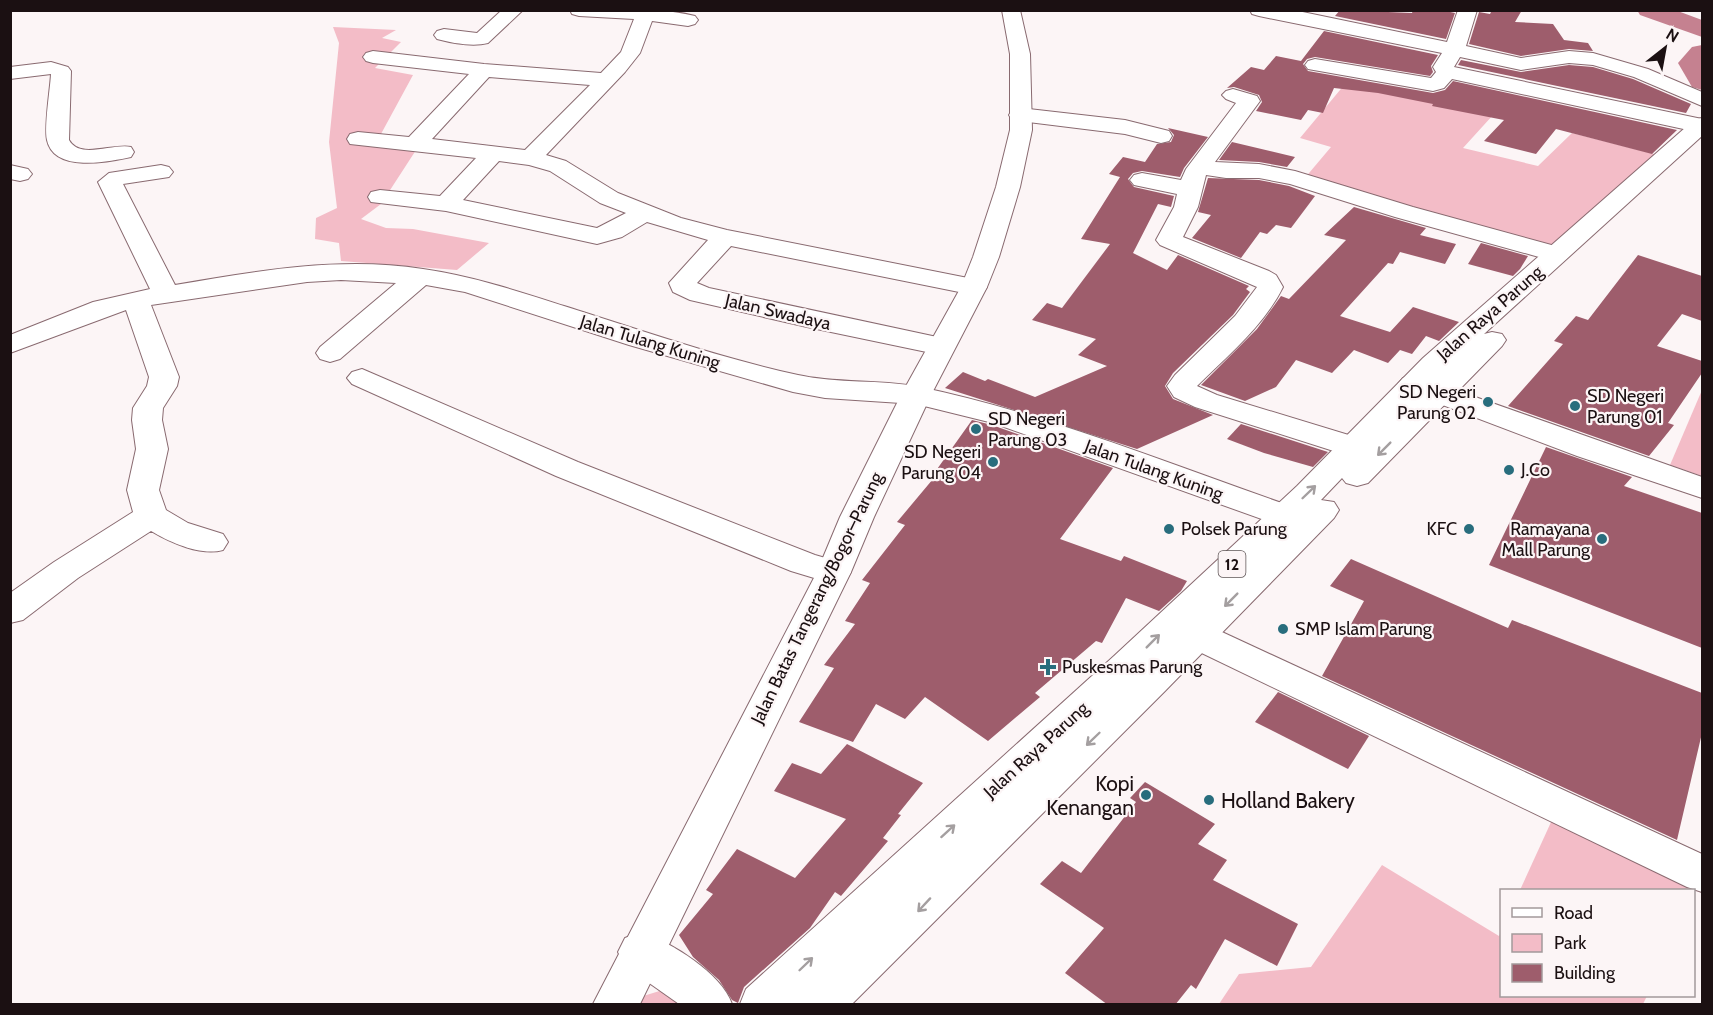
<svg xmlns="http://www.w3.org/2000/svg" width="1713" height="1015" font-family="Cabin,sans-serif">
<rect width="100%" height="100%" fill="#fcf5f6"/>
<g fill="#f3bcc7">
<path d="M333 27 396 30 382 38 401 42 375 68 413 75 375 145 418 147 381 204 361 219 386 228 413 229 489 243 457 270 341 261 339 243 315 239 316 218 337 208 329 142 339 43Z"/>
<path d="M1345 84 1493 115 1463 148 1538 166 1572 133 1670 158 1572 251 1304 179 1331 147 1300 138Z"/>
<path d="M1702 390V476L1670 465Z"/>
<path d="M1552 820 1692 888 1691 890H1520Z"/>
<path d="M1382 865 1499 936 1501 932 1502 996H1647L1643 1004H1219L1239 974 1311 967Z"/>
<path d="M666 989 681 1004H636L640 997Z"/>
</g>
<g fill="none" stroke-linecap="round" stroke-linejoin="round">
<g fill="#c58190" fill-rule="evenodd">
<path d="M1637 10H1675L1702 20V37L1640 15Z"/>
<path d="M1702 45V90L1692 87 1678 63 1692 47Z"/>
</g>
</g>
<g fill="#9e5d6c">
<path d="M1340 10 1412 13 1413 10H1441L1455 13 1446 39 1335 16Z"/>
<path d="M1492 10H1522L1515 22 1553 24 1564 40 1588 43 1593 51 1569 49 1521 56 1469 44 1479 12 1490 14Z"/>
<path d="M1324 31 1438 55 1431 66 1433 72 1430 76 1315 57 1307 59 1303 64 1308 71 1433 93 1445 90 1453 81 1677 130 1652 154 1556 129 1536 154 1484 141 1504 120 1432 106 1433 104 1378 93 1334 88 1323 113 1308 110 1301 120 1256 111 1262 102 1259 95 1234 87 1227 88 1251 67 1264 70 1276 56 1301 61Z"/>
<path d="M1461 60 1521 72 1569 65 1593 67 1633 79 1691 104 1686 113 1458 65Z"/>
<path d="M1168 128 1208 137 1184 168 1180 177 1142 171 1133 173 1128 179 1134 187 1174 196 1171 207 1158 204 1133 253 1167 270 1178 255 1249 286 1246 289 1250 292 1233 315 1173 373 1165 386 1173 399 1213 415 1137 449 945 388 963 372 985 381 988 379 1035 397 1107 366 1078 355 1096 339 1032 320 1047 303 1062 308 1110 244 1081 239 1120 177 1109 174 1123 157 1145 162 1157 144 1171 142 1174 135Z"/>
<path d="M1232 142 1295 157 1287 167 1259 162 1219 160Z"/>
<path d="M1208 178 1259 180 1289 186 1315 196 1291 228 1276 225 1267 234 1260 232 1241 258 1192 238 1211 215 1198 212Z"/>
<path d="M1354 207 1426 228 1420 235 1456 244 1445 264 1400 252 1393 264 1388 263 1340 316 1390 332 1413 307 1459 322 1439 341 1426 336 1412 354 1400 350 1388 363 1354 350 1332 373 1296 360 1276 387 1245 401 1201 385 1257 329 1281 296 1289 299 1346 240 1324 235Z"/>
<path d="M1481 243 1528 256 1520 269 1513 276 1468 264Z"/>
<path d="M1638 255 1702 276V321L1682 314 1657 346 1702 361V373L1668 423 1674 425 1649 456 1508 406 1563 344 1554 341 1576 316 1588 320Z"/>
<path d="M972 420 992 425 1113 468 1060 539 1121 561 1124 556 1187 581 1181 591 1159 611 1126 598 1102 643 1096 641 1035 693 1040 697 988 741 925 697 905 719 876 704 853 742 799 722 834 668 824 665 855 624 845 621 870 583 862 580 905 525 897 522 938 473 935 472Z"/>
<path d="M1241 424 1328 452 1313 467 1264 453 1227 439Z"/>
<path d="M1546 447 1632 477 1624 486 1702 513V648L1489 565Z"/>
<path d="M1351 559 1508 628 1512 620 1702 693V733L1677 840 1322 676 1364 601 1330 586Z"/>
<path d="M1278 692 1369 736 1348 769 1255 722Z"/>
<path d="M847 744 923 783 898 814 901 815 883 838 888 841 841 896 835 892 810 928 744 987 738 1003 732 1000 719 980 693 957 679 935 713 894 706 890 737 849 795 878 846 819 774 791 792 763 821 774Z"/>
<path d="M1145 782 1215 824 1198 844 1227 860 1213 880 1298 924 1277 966 1225 939 1196 989 1191 985 1175 1005H1108L1065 973 1104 928 1040 884 1062 861 1081 873 1136 802 1130 798Z"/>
</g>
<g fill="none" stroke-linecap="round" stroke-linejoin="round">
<defs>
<g id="minor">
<path d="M502 10H523L488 43C473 47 452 43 437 39L434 35 437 31 444 29 477 33Z"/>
<path d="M570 10C611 10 655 6 695 16L698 20 695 24 688 26 652 21 640 53 625 72 546 155 566 161 618 193 681 218 727 230 983 281 987 287 983 293 974 295 731 246 697 283 709 288 951 340 955 346 951 352 941 355 807 327 690 300 673 292 669 283 708 240 647 222 622 237 597 244 446 211 371 202 368 197 371 192 380 190 440 196 476 158 350 144 347 139 350 134 358 132 409 137 469 74 373 63 366 61 363 57 366 53 373 51 484 64 601 73 621 52 634 19 579 16 572 14ZM489 77 590 85 525 150 432 139ZM499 161 529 165 550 171 600 203 626 213 597 228 463 200Z"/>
<path d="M1250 10H1293L1447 42 1458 10H1477L1466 46 1521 58 1569 51 1593 53 1648 69 1702 92V106L1634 77 1593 65 1569 63 1521 70 1460 57 1454 67 1702 119V133L1452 79 1444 88 1433 91 1308 69 1305 65 1308 61 1315 59 1431 78 1436 72 1433 67 1442 53 1259 16 1252 14Z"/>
<path d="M51 62 68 67 71 71 69 140C80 160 113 143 131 147L134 152 131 157C108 162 54 173 47 140 44 126 50 91 51 74L10 79V67Z"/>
<path d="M1233 89 1257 96 1260 101 1215 162 1259 164 1295 171 1413 207 1566 249 1570 254 1566 259 1557 262 1395 217 1290 184 1259 178H1226L1206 175 1198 207 1183 237 1269 271 1276 275 1283 287C1264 326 1227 356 1197 386L1217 395 1365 440 1370 447 1365 454 1354 457 1343 454 1195 407 1174 397 1167 386 1175 375 1235 316 1257 287 1160 245 1156 240 1174 207 1177 194 1134 185 1130 180 1134 175 1142 173 1181 180 1186 169 1236 103 1226 99 1222 95 1226 91Z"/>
<path d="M1020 108 1125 120 1169 131 1172 136 1169 141 1161 143 1125 134 1012 120 1009 115 1012 110Z"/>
<path d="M10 165 28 169 32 174 28 179 20 181 10 179Z"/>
<path d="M161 165 169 167 173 172 169 177 123 184 175 285C256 271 341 256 423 269 472 276 517 291 564 306 640 330 720 358 798 375 838 384 880 379 920 387 1048 414 1172 465 1296 508L1301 516 1296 524 1284 527 993 423 916 404 825 398 793 392 629 345 465 292 426 285 340 359 330 362 320 359 316 353 320 347 396 283 341 280 307 282 151 305 179 377 177 386 163 408 162 420 168 449 159 490 166 510 188 523 223 534 228 542 223 550C201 556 171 543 151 531L78 578 23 620 10 623V593L54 562 133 512 127 490 136 449 132 420 133 408 147 386 149 377 126 310 10 353V335L93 302 150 289 98 182 109 173Z"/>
<path d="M362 369 578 462 815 555 846 564 851 572 846 580 834 584 791 571 556 476 352 384 347 378 352 372Z"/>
<path d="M1413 375 1702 477V498L1577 456 1403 390 1398 384 1403 378Z"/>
<path d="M1196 622 1209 626 1702 854V892L1687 887 1183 644 1178 635 1183 626Z"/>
</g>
<path id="major" d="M1002 10H1020L1030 54 1032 130 1020 187 999 257 987 287 931 395 874 517 851 572 640 1004H593L817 572 840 517 901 395 961 287 973 257 996 187 1010 130V54Z"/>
<g id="highway">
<path d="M1702 118V136L1484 334 1492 332 1502 334 1506 340 1502 346 1368 483 1357 486 1346 483 1342 478 1321 500 1334 502 1339 510 1334 518 1165 691 852 1004H797V1003L795 1004H740L746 989 1114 656 1297 486 1423 358 1694 120Z"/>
<path d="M641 932C672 943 721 973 732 1004H679L625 966 618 952 625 938Z"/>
</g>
</defs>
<use href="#minor" stroke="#896a70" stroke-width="2"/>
<use href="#major" stroke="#896a70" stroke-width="2"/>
<use href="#highway" stroke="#896a70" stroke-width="2"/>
<use href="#minor" fill="#fff" fill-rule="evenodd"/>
<use href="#major" fill="#fff" fill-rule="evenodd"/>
<use href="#highway" fill="#fff" fill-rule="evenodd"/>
</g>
<defs><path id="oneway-shaft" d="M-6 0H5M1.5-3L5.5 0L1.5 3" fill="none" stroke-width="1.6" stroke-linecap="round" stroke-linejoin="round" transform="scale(1.5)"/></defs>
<g stroke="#a49fa0">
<use href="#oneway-shaft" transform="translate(1384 449) rotate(135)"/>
<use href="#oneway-shaft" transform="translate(1309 492) rotate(-44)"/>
<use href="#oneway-shaft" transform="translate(1231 600) rotate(135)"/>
<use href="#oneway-shaft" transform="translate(1153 641) rotate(-45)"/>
<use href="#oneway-shaft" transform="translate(1093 739) rotate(136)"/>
<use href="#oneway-shaft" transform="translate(948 831) rotate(-42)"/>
<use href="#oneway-shaft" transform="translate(924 905) rotate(133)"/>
<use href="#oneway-shaft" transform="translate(806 964) rotate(-44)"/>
</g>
<g fill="#286d7d" stroke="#fcf5f6" stroke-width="2">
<circle cx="1488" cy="402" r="6"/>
<circle cx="1575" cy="406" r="6"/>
<circle cx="976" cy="429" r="6"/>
<circle cx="993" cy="462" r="6"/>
<circle cx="1509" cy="470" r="6"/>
<circle cx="1169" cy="529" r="6"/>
<circle cx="1469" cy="529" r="6"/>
<circle cx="1602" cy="539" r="6"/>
<circle cx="1283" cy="629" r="6"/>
<path d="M1045 658h6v6h6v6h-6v6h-6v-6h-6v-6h6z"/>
<circle cx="1146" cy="795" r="6"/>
<circle cx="1209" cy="800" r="6"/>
</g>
<g text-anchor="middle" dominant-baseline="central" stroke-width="4.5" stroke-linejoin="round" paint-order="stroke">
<rect fill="#fcf5f6" stroke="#5e5556" stroke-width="1.5" x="1218.5" y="551" width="27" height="26" rx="4.5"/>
<g font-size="16" font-weight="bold" fill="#1b1012">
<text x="1232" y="564">12</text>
</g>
<g font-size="18" fill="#1b1012" stroke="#fcf5f6">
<text transform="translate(778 312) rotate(13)">Jalan Swadaya</text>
<text transform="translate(1490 313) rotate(-41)">Jalan Raya Parung</text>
<text transform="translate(650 342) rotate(17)">Jalan Tulang Kuning</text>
<text transform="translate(1154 470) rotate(20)">Jalan Tulang Kuning</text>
<text transform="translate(817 598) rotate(-64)">Jalan Batas Tangerang/Bogor–Parung</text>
<text transform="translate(1036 750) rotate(-42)">Jalan Raya Parung</text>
</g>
<g font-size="18" fill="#1b1012" stroke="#fcf5f6" text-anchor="start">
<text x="1476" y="392" text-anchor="end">SD Negeri<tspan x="1476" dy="21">Parung 02</tspan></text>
<text x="1587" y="396">SD Negeri<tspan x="1587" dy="21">Parung 01</tspan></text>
<text x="988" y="419">SD Negeri<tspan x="988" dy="21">Parung 03</tspan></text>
<text x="981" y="452" text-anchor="end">SD Negeri<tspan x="981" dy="21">Parung 04</tspan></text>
<text x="1521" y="470">J.Co</text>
<text x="1181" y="529">Polsek Parung</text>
<text x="1457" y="529" text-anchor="end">KFC</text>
<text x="1590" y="529" text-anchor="end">Ramayana<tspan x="1590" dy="21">Mall Parung</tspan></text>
<text x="1295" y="629">SMP Islam Parung</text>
<text x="1062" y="667">Puskesmas Parung</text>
</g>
<g font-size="21" fill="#1b1012" stroke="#fcf5f6" text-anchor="end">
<text x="1134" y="783">Kopi<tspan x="1134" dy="24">Kenangan</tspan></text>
<text x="1221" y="800" text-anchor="start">Holland Bakery</text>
</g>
</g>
<rect width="1713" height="1015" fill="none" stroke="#1b1012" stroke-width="24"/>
<rect x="1500" y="889" width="195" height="108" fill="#fcf5f6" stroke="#a2999b" stroke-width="1.5"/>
<rect x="1512" y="908" width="30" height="9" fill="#ffffff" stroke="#a2999b" stroke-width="1.5"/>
<text x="1554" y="919" font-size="18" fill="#1b1012">Road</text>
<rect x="1512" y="934" width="30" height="18" fill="#f3bcc7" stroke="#a2999b" stroke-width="1.5"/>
<text x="1554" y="949" font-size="18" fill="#1b1012">Park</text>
<rect x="1512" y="964" width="30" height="18" fill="#9e5d6c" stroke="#a2999b" stroke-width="1.5"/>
<text x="1554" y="979" font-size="18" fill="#1b1012">Building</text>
<g transform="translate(1665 48) rotate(31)" stroke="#fcf5f6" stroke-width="4.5" paint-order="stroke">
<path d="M0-4.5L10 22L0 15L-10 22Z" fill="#1b1012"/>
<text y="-9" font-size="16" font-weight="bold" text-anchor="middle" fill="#1b1012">N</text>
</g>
</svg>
